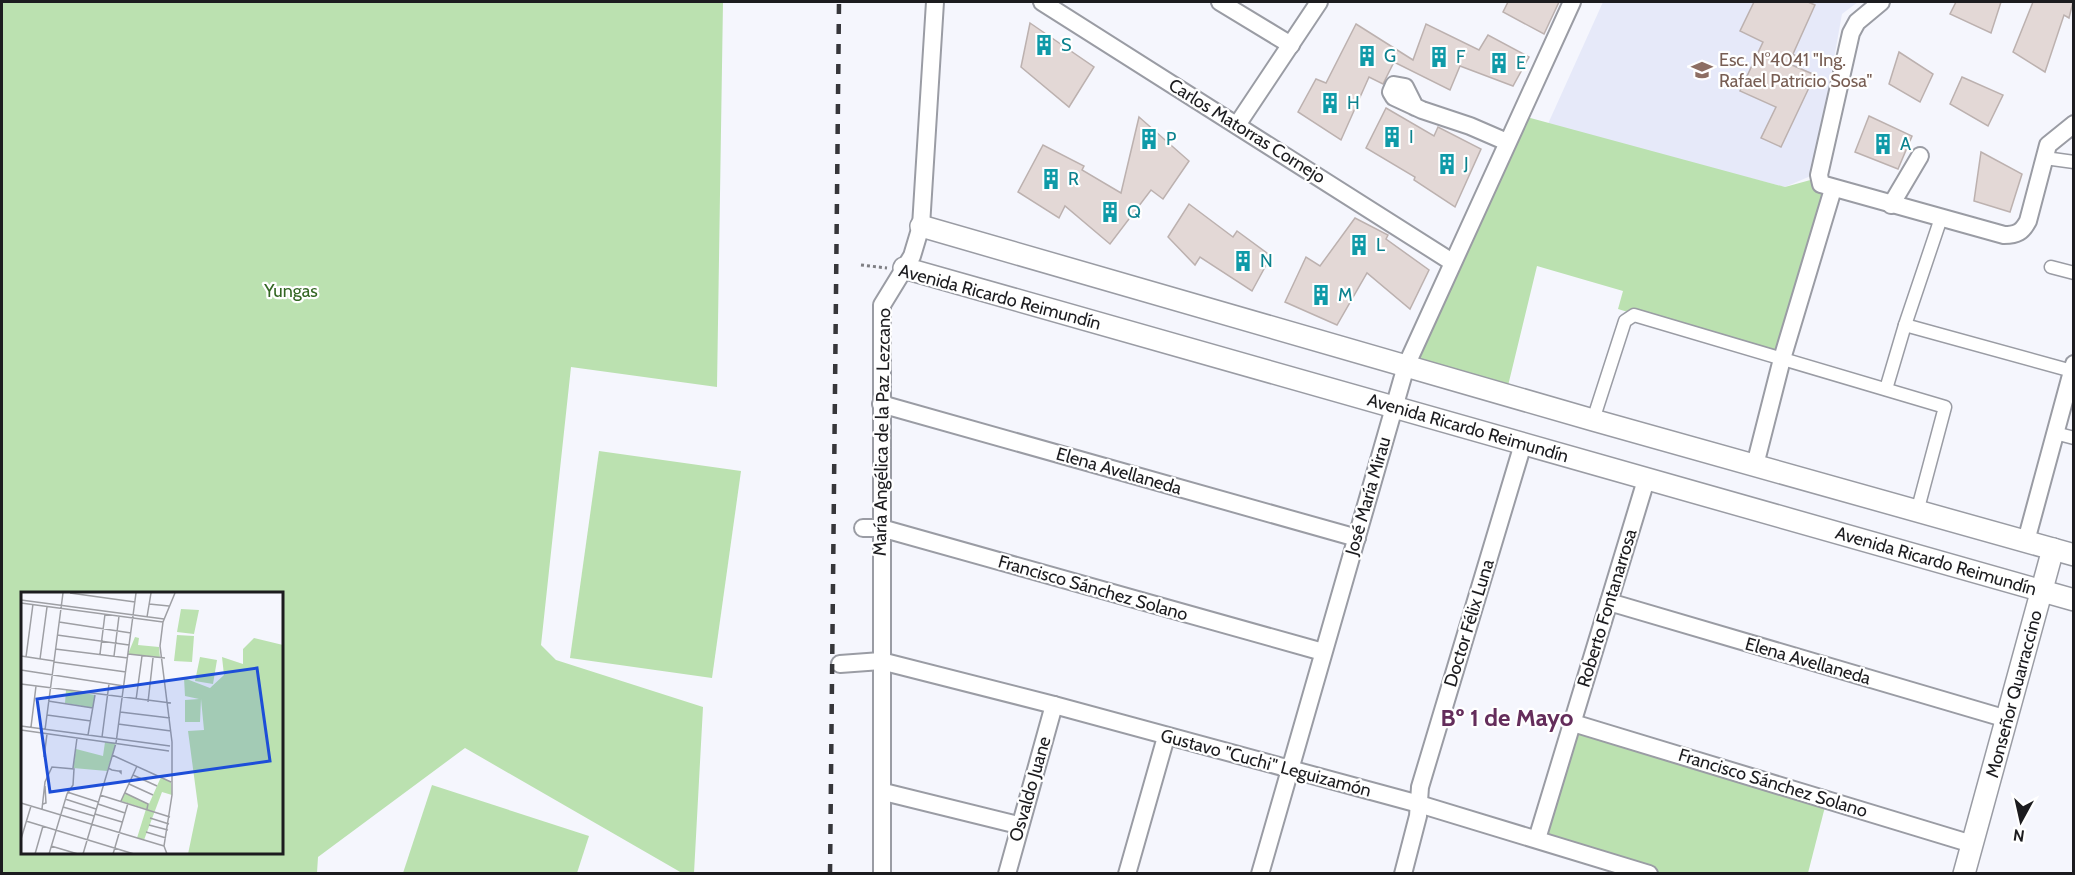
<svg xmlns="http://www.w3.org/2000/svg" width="2075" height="875" font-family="Cabin,sans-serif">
<rect width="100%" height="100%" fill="#f5f6fd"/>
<path fill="#e6e9f9" d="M1603 2H1858L1842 14 1813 175 1785 187 1547 126Z"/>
<g fill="#bbe1b0" fill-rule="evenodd">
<path d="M2 2H723L717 387 571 367 541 645 556 660 703 707 694 873H682L465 748 318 857 317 873H2ZM22 593H282V852H22Z"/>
<path d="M1519 115 1785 187 1814 179 1833 189 1782 359 1618 309 1623 291 1537 266 1506 394 1406 366Z"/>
<path d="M599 451 741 471 712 678 570 658Z"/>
<path d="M1573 723 1827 799 1808 873H1649L1537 839Z"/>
<path d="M432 785 589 836 577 873H403Z"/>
</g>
<g fill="#e3d8d6" stroke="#bcb1af" stroke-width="1.5">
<path d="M1508 2H1559L1544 34 1503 12Z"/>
<path d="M1754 2H1808L1815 5 1793 54 1796 56 1792 65 1815 75 1781 147 1761 138 1776 107 1740 91 1763 42 1740 31Z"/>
<path d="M1956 2H2001L1991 33 1950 14Z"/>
<path d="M2033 2H2073L2069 18 2064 15 2045 72 2013 52Z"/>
<path d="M1030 23 1094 67 1069 107 1021 67Z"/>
<path d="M1356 24 1413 60 1426 24 1479 50 1488 35 1529 57 1513 86 1460 66 1450 90 1394 62 1383 84 1369 77 1341 140 1298 112 1316 79 1326 83Z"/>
<path d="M1899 52 1933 74 1920 102 1889 84Z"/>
<path d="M1962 77 2003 95 1988 126 1950 104Z"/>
<path d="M1386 108 1434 136 1438 127 1481 149 1455 207 1414 180 1415 177 1366 148Z"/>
<path d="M1869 116 1912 136 1898 169 1855 152Z"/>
<path d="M1139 117 1189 161 1163 199 1151 190 1110 244 1065 206 1059 218 1018 192 1043 145 1084 166 1082 170 1121 193Z"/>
<path d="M1981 152 2022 174 2010 212 1974 201Z"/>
<path d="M1189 204 1233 237 1237 231 1271 256 1252 291 1200 257 1195 265 1168 237Z"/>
<path d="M1355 218 1388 235 1386 239 1429 270 1410 309 1367 273 1337 325 1285 302 1306 257 1320 266Z"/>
</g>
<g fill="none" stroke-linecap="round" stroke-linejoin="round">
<defs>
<g id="pedestrian">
<path d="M2045 158 2074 162"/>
<path d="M1941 218 1905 325 2072 371"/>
<path d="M2051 267 2074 273"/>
<path d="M1886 389 1905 325"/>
<path d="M1593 420 1625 321 1634 315 1945 407 1917 512"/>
<path d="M2055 433 2074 438"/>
</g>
<g id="minor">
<path d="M1042 2 1452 262"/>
<path d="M1220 2 1291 45"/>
<path d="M1881 2 1857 22 1851 33 1819 175 1821 184 2004 235C2017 235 2022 232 2028 221L2048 145 2074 124"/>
<path d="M1415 107 1405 87 1394 85 1391 92 1394 97 1422 110 1470 126 1507 142"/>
<path d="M1237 125 1319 2"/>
<path d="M1891 205 1920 156"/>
<path d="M881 404 1357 538"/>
<path d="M1755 465 1782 359 1833 189"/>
<path d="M863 528H881L1323 652"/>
<path d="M2026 541 2074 364"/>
<path d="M1609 602 2007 719"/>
<path d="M840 664 881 661 1054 705 1419 804 1649 874"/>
<path d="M1573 723 1972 844"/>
<path d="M884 792 1018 825"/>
<path d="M1537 839 1646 480"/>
<path d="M882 874V305L912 256 921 226 935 2"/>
<path d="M1007 874 1054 705"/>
<path d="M1127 874 1166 737"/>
<path d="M1260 874 1406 366 1572 2"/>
<path d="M1403 874 1418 816 1420 787 1523 444"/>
</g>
<g id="tertiary">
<path d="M921 226 1593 420 2074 555"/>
<path d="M904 268 2074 600"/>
<path d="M1964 874 2053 549"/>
</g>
</defs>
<use href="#pedestrian" stroke="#9a9ca4" stroke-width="15"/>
<use href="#minor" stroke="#9a9ca4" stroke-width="20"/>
<use href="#tertiary" stroke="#9a9ca4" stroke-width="24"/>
<path stroke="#7e7e83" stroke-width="3" stroke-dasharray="3 3" stroke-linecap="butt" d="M861 265 887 268"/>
<use href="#pedestrian" stroke="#fff" stroke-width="12"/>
<use href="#minor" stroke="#fff" stroke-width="16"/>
<use href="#tertiary" stroke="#fff" stroke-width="21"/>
<path stroke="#36363a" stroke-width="4.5" stroke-dasharray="10 10" stroke-linecap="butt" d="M830 874 839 2"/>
</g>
<defs>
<symbol id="building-bare" viewBox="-9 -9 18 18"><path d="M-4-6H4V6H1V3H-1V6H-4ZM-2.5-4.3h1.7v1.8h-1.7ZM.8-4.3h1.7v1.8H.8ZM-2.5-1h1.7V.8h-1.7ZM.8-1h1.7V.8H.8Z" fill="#0f9aa8" stroke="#fff" stroke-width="2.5" paint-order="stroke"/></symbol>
<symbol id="school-bare" viewBox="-9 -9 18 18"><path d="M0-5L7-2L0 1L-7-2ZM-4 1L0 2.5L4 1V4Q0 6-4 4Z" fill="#8d6e63" stroke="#fff" stroke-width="2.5" paint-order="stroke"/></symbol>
</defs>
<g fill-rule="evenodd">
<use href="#building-bare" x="1029" y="30" width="30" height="30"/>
<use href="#building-bare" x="1352" y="41" width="30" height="30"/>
<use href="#building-bare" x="1424" y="42" width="30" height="30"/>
<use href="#building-bare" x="1484" y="48" width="30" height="30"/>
<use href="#school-bare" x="1687" y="55" width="30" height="30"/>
<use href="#building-bare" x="1315" y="88" width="30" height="30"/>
<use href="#building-bare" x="1377" y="122" width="30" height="30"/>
<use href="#building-bare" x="1134" y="124" width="30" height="30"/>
<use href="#building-bare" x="1868" y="129" width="30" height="30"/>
<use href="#building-bare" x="1432" y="149" width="30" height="30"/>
<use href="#building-bare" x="1036" y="164" width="30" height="30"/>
<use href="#building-bare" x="1095" y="197" width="30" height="30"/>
<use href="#building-bare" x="1344" y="230" width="30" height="30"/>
<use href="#building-bare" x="1228" y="246" width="30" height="30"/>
<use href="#building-bare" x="1306" y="280" width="30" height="30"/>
</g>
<g text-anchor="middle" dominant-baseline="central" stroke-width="4.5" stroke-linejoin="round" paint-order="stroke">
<g font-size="18" fill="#0d838f" stroke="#fff" text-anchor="start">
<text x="1061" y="45">S</text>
<text x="1384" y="56">G</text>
<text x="1456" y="57">F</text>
<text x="1516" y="63">E</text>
<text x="1347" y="103">H</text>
<text x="1409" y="137">I</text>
<text x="1166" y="139">P</text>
<text x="1900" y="144">A</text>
<text x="1464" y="164">J</text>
<text x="1068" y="179">R</text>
<text x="1127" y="212">Q</text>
<text x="1376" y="245">L</text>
<text x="1260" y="261">N</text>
<text x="1338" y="295">M</text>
</g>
<g font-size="18" fill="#785e54" stroke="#fff" text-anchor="start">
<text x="1719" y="60">Esc. N°4041 "Ing.<tspan x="1719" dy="21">Rafael Patricio Sosa"</tspan></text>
</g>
<g font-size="18" fill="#1c1c1f" stroke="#fff">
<text transform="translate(1247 131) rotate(32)">Carlos Matorras Cornejo</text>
<text transform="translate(1000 297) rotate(15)">Avenida Ricardo Reimundín</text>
<text transform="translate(1468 428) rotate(16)">Avenida Ricardo Reimundín</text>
<text transform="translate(882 432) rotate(-89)">María Angélica de la Paz Lezcano</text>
<text transform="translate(1119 471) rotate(16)">Elena Avellaneda</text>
<text transform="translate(1368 496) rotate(-74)">José María Mirau</text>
<text transform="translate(1936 561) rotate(16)">Avenida Ricardo Reimundín</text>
<text transform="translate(1093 588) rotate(16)">Francisco Sánchez Solano</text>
<text transform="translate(1607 608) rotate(-73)">Roberto Fontanarrosa</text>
<text transform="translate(1469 623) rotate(-73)">Doctor Félix Luna</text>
<text transform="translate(1808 661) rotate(16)">Elena Avellaneda</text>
<text transform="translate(2014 694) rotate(-75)">Monseñor Quarraccino</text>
<text transform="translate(1266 763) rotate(15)">Gustavo "Cuchi" Leguizamón</text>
<text transform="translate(1773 783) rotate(17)">Francisco Sánchez Solano</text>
<text transform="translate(1030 789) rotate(-74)">Osvaldo Juane</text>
</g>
<g font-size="18" fill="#336623" stroke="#fff">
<text x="291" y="291">Yungas</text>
</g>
<g font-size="24" font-weight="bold" fill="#642d5b" stroke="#fff">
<text x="1507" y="717">Bº 1 de Mayo</text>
</g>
</g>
<g transform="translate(21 592)">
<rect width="262" height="262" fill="#f5f6fd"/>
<path d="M160 17 178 18 173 42 156 40ZM156 43 173 44 171 70 153 69ZM114 45 118 46 117 53 138 55 139 66 107 62ZM233 46 262 53V262H167L177 214 167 139 183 138 180 107 179 130H164V108L178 107 164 104 163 86 189 96 203 83 201 65 222 72V57ZM179 65 196 68 192 92 174 89ZM45 98 74 103 72 116 44 111ZM84 150 95 151 86 179 52 176 55 157 82 164ZM140 185 150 190 151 203 141 200 123 248 116 246 125 217 100 209 104 201 128 212Z" fill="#bbe1b0"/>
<path fill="none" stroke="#9e9fa4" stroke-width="1.5" d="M49 1 114 10M0 8 143 27M0 11 142 30M128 12 148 14M126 25 130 1M38 30 110 41M36 43 108 53M34 57 107 66M79 62 84 22M107 62 144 66M0 64 33 69M93 64 98 24M5 65 12 12M19 67 26 15M33 70 105 80M0 78 103 94M0 92 150 111M115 108 121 64M27 109 72 116M127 110 132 66M99 120 149 126M26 123 70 129M97 132 150 139M0 134 149 154M10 135 15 94M0 138 148 159M24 138 42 1M67 143 74 103M81 145 88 92M91 163 150 190M23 165 26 142M52 176 56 146M87 176 91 178 97 179H100V181L98 179M112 183 136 194M108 192 132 203M46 200 77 210M104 201 127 212 126 217M79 203 149 225M44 207 75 217M100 209 116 174M0 211 143 254M22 212 25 211 24 194M77 212 104 221M42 215 73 224M21 217 24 190 31 175 53 177 52 193 46 202 28 262M74 222 101 230M129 226 148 232M5 229 113 262M128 233 147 238M125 240 145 246M0 247 10 214M30 254 57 262M14 262 22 234M62 262 95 151 115 1M92 262 107 211M146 262 143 254 151 203V150L139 54 142 30 154 1"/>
<path fill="#1d4ed8" fill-opacity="0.15" stroke="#1d4ed8" stroke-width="3" d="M236 76 249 169 29 200 16 107Z"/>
<rect width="262" height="262" fill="none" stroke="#1c1c1f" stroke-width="3"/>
</g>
<rect width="2075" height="875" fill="none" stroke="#1c1c1f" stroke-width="6"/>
<g transform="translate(2021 821) rotate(188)" stroke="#ffffff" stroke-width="4.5" paint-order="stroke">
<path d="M0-4.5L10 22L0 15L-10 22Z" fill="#1c1c1f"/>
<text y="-9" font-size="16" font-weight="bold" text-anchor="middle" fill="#1c1c1f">N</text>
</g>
</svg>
